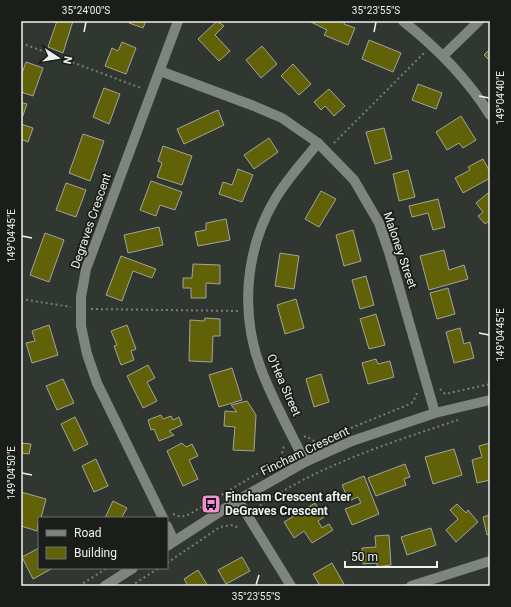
<svg xmlns="http://www.w3.org/2000/svg" width="511" height="607" font-family="Roboto,sans-serif">
<rect width="100%" height="100%" fill="#303730"/>
<g fill="#616208" stroke="#a3a499">
<path d="M57 21H73L63 53 48 47Z"/>
<path d="M130 21H146L143 28 129 23Z"/>
<path d="M217 21 224 26 215 35 230 51 219 61 198 39Z"/>
<path d="M309 21H345L344 24 355 28 348 45 324 35 327 30Z"/>
<path d="M369 40 401 53 393 72 362 59Z"/>
<path d="M122 42 136 48 126 74 105 66 112 48 118 51Z"/>
<path d="M262 46 277 64 261 78 246 60Z"/>
<path d="M490 49V61L484 55Z"/>
<path d="M26 62 43 68 33 96 21 92V76Z"/>
<path d="M293 64 311 84 299 95 281 76Z"/>
<path d="M418 84 442 93 436 109 412 100Z"/>
<path d="M104 88 120 94 109 124 93 117Z"/>
<path d="M329 89 345 106 334 116 325 106 321 110 314 102Z"/>
<path d="M21 102 27 104 21 121Z"/>
<path d="M218 110 224 125 184 144 177 129Z"/>
<path d="M461 116 476 140 463 148 459 143 447 150 436 132Z"/>
<path d="M21 124 33 128 28 142 21 139Z"/>
<path d="M384 128 392 159 375 164 366 132Z"/>
<path d="M83 134 104 141 90 181 69 173Z"/>
<path d="M269 138 278 152 254 169 244 155Z"/>
<path d="M163 146 192 156 182 185 157 177 162 163 158 161Z"/>
<path d="M483 159 490 172V178L463 193 455 178 470 170 468 167Z"/>
<path d="M238 169 253 175 242 202 219 194 223 182 232 185Z"/>
<path d="M408 170 415 197 399 201 393 174Z"/>
<path d="M151 181 182 192 175 210 160 205 156 216 140 210Z"/>
<path d="M66 183 86 190 76 217 56 210Z"/>
<path d="M321 191 336 199 319 227 305 219Z"/>
<path d="M488 193 490 196V223L489 221 485 224 478 216 483 212 476 203Z"/>
<path d="M438 199 445 227 433 230 428 213 412 217 409 206Z"/>
<path d="M226 219 230 240 198 246 195 232 206 230V223Z"/>
<path d="M159 227 163 245 128 253 124 235Z"/>
<path d="M353 230 361 261 344 266 336 235Z"/>
<path d="M45 233 64 240 49 282 30 275Z"/>
<path d="M444 250 449 270 464 265 468 279 429 290 420 256Z"/>
<path d="M280 253 299 256 294 289 275 286Z"/>
<path d="M121 256 156 269 152 278 133 271 122 301 106 295Z"/>
<path d="M193 264 220 265V284L206 283V298H191V288H183V278H192Z"/>
<path d="M366 276 374 305 360 309 352 280Z"/>
<path d="M448 288 455 314 437 319 430 293Z"/>
<path d="M296 299 304 328 285 334 277 305Z"/>
<path d="M376 314 385 345 369 349 360 319Z"/>
<path d="M205 318 220 319V336H213L212 362 189 361 190 320 204 321Z"/>
<path d="M49 325 58 355 32 363 26 343 35 341 32 331Z"/>
<path d="M127 325 136 349 131 351 134 360 121 365 114 346 117 345 111 331Z"/>
<path d="M460 328 464 344 470 342 474 358 454 363 446 332Z"/>
<path d="M376 359 378 364 390 361 394 377 368 384 362 363Z"/>
<path d="M148 365 155 378 147 382 157 401 143 408 127 376Z"/>
<path d="M232 368 242 400 219 407 209 375Z"/>
<path d="M321 374 329 402 314 407 306 379Z"/>
<path d="M63 379 74 403 57 410 46 386Z"/>
<path d="M247 401 256 415 254 451 233 450 235 427 224 426 225 411 237 412 231 405Z"/>
<path d="M161 415 163 419 171 416 173 420 179 417 182 425 169 431 174 435 159 441 154 429 151 430 148 420Z"/>
<path d="M75 417 88 444 74 451 61 424Z"/>
<path d="M21 443 31 444 29 454 21 453Z"/>
<path d="M182 443 186 447 192 444 198 456 189 460 198 479 183 486 167 451Z"/>
<path d="M490 443V480L477 483 472 460 482 457 479 446Z"/>
<path d="M454 449 462 475 433 484 425 457Z"/>
<path d="M96 459 108 486 94 492 82 466Z"/>
<path d="M405 464 410 477 404 479 406 485 376 496 368 478Z"/>
<path d="M364 476 379 514 352 525 345 509 361 503 358 497 349 501 342 485Z"/>
<path d="M21 492 46 499 41 518H39L37 531 21 526 22 515H21Z"/>
<path d="M113 501 127 508 122 517 123 518H105Z"/>
<path d="M315 503 324 517 318 521 322 528 329 524 333 530 312 543 304 531 294 538 284 522Z"/>
<path d="M457 504 466 513 468 510 478 522 456 542 446 530 458 519 450 510Z"/>
<path d="M490 515V534L487 535 483 517Z"/>
<path d="M431 528 436 545 407 555 401 537Z"/>
<path d="M389 535 391 565 377 567V563L363 564 362 548 376 547 375 536Z"/>
<path d="M39 548V568H53L33 579 22 557Z"/>
<path d="M242 557 250 571 226 584 218 570Z"/>
<path d="M332 563 345 586H320L313 574Z"/>
<path d="M198 570 208 586H188L184 579Z"/>
</g>
<g fill="none" stroke-linecap="round" stroke-linejoin="round">
<g stroke="#777d77" stroke-width="2" stroke-dasharray="2 3" stroke-linecap="butt">
<path d="M21 43 141 88"/>
<path d="M334 143 424 53"/>
<path d="M21 299 71 307"/>
<path d="M91 309 239 311"/>
<path d="M440 389 445 394 490 384"/>
<path d="M351 428 410 404 413 402 417 393"/>
<path d="M304 437 306 436 317 443 339 433"/>
<path d="M256 509C270 497 285 490 301 481 351 455 404 438 458 420"/>
<path d="M173 514 181 517 190 514 280 460 284 446"/>
<path d="M167 563 220 527 231 525 236 527 239 524"/>
<path d="M79 586 107 568"/>
<path d="M131 586 159 568"/>
</g>
<g stroke="#7d857d" stroke-width="10">
<path d="M403 21C437 48 467 78 490 115"/>
<path d="M443 56 479 21"/>
<path d="M160 71 254 106 282 118 318 143 354 180 379 223 389 252 435 413"/>
<path d="M305 462C290 431 273 401 261 369 240 314 245 251 274 201 286 180 303 162 318 143"/>
<path d="M238 500 291 586"/>
<path d="M163 518 97 383 87 354 81 326V297L86 269 178 21"/>
<path d="M167 526 174 541"/>
<path d="M167 546 238 500 305 462 352 441 435 413 490 400"/>
<path d="M105 586 133 568"/>
<path d="M411 586 490 561"/>
</g>
</g>
<path fill="none" stroke="#eef2ed" stroke-width="1.5" d="M84 32 86 22M374 32 376 22M479 96 489 98M22 236 32 238M479 333 489 335M22 473 32 475M256 585 259 575"/>
<defs>
<symbol id="bus-square" viewBox="-11 -11 22 22"><rect x="-9" y="-9" width="18" height="18" rx="4" fill="#f491d3" stroke="#1a1d1a"/><path d="M-5-6H5V4H4V6H2V4H-2V6H-4V4H-5ZM-3.5-4V0h7V-4ZM-3.5 1.2v1.5H-2V1.2ZM2 1.2v1.5H3.5V1.2Z" fill="#111"/></symbol>
</defs>
<g fill-rule="evenodd">
<use href="#bus-square" x="200" y="493" width="22" height="22"/>
</g>
<g text-anchor="middle" dominant-baseline="central" stroke-width="3.5" stroke-linejoin="round" paint-order="stroke">
<g font-size="12" fill="#eef2ed" stroke="#1a1d1a">
<text transform="translate(91 221) rotate(-71)">Degraves Crescent</text>
<text transform="translate(400 250) rotate(71)">Maloney Street</text>
<text transform="translate(284 385) rotate(66)">O'Hea Street</text>
<text transform="translate(305 451) rotate(-26)">Fincham Crescent</text>
</g>
<g font-size="12" font-weight="bold" fill="#eef2ed" stroke="#1a1d1a" text-anchor="start">
<text x="225" y="497">Fincham Crescent after<tspan x="225" dy="14">DeGraves Crescent</tspan></text>
</g>
</g>
<rect width="511" height="607" fill="none" stroke="#1a1d1a" stroke-width="44"/>
<rect x="38" y="517" width="130" height="52" fill="#1a1d1a" stroke="#6f726e"/>
<rect x="46" y="530" width="20" height="6" fill="#7d857d" stroke="#6f726e"/>
<text x="74" y="537" font-size="12" fill="#eef2ed">Road</text>
<rect x="46" y="547" width="20" height="12" fill="#616208" stroke="#6f726e"/>
<text x="74" y="557" font-size="12" fill="#eef2ed">Building</text>
<g transform="translate(58 58) rotate(102)" stroke="#1a1d1a" stroke-width="3" paint-order="stroke">
<path d="M0-3L7 15L0 10L-7 15Z" fill="#eef2ed"/>
<text y="-6" font-size="11" font-weight="bold" text-anchor="middle" fill="#eef2ed">N</text>
</g>
<path d="M345 561v6h92v-6" fill="none" stroke="#eef2ed" stroke-width="2"/>
<text x="351" y="561" font-size="12" fill="#eef2ed" stroke="#1a1d1a" stroke-width="3" paint-order="stroke">50 m</text>
<rect x="22" y="22" width="467" height="563" fill="none" stroke="#eef2ed" stroke-width="1.5"/>
<g font-size="10" text-anchor="middle" fill="#eef2ed">
<text x="86" y="14">35°24'00"S</text>
<text x="376" y="14">35°23'55"S</text>
<text transform="translate(500 98) rotate(-90)" y="4">149°04'40"E</text>
<text transform="translate(11 236) rotate(-90)" y="4">149°04'45"E</text>
<text transform="translate(500 335) rotate(-90)" y="4">149°04'45"E</text>
<text transform="translate(11 473) rotate(-90)" y="4">149°04'50"E</text>
<text x="256" y="600">35°23'55"S</text>
</g>
</svg>
